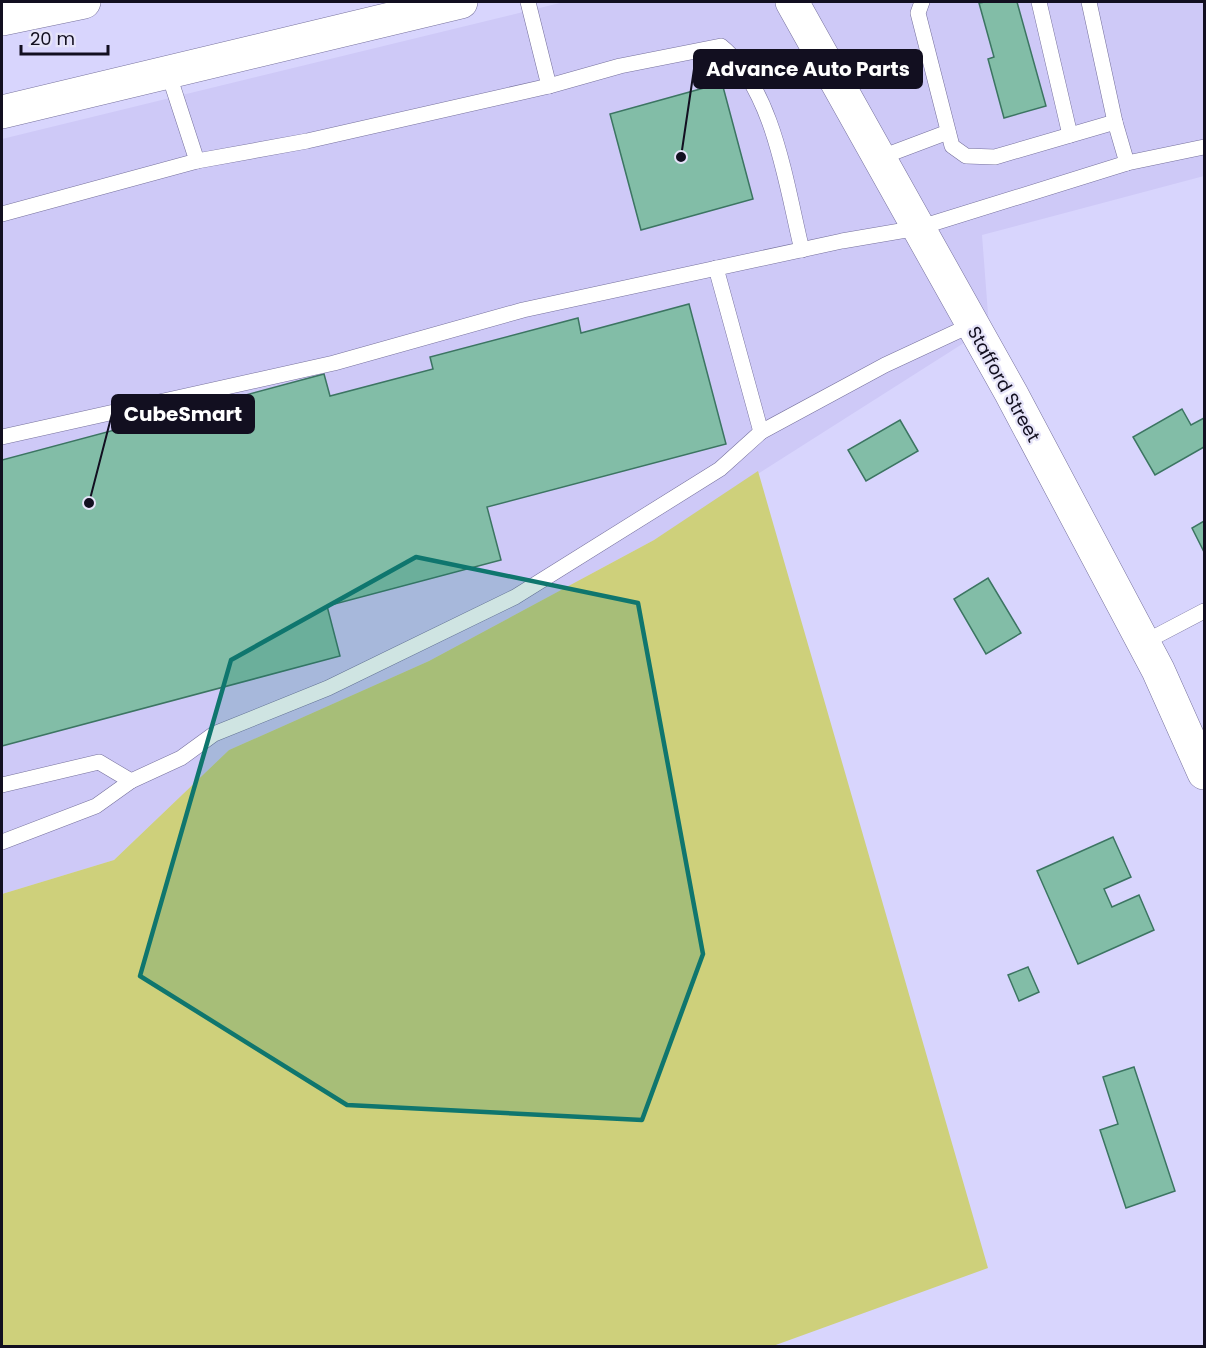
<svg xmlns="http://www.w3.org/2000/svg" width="1206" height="1348" font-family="Poppins,sans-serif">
<rect width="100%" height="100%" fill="#d8d5fd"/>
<path fill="#cec9f7" d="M564 2H1204V176L982 235 989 327 654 540 429 661 229 750 114 860 2 894V139Z"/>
<path fill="#ced07b" d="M758 471 988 1268 773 1346H2V894L114 860 229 750 429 661 654 540Z"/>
<g fill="#82bda7" stroke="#3c7562" stroke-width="1.5">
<path d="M985 2H1017L1046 106 1004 118 988 59 994 57 979 3Z"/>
<path d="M722 83 753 199 641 230 610 114Z"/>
<path d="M689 304 726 444 487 507 501 560 327 606 340 656 2 746V460L324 374 330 396 433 369 430 357 578 318 581 333Z"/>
<path d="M1182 409 1191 425 1204 418V447L1155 475 1133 437Z"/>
<path d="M900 420 918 451 866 481 848 450Z"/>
<path d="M1204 521V552L1192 528Z"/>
<path d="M988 578 1021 633 986 654 954 599Z"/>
<path d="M1113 837 1131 877 1104 889 1112 907 1139 895 1154 930 1078 964 1037 871Z"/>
<path d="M1028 967 1039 992 1019 1001 1008 975Z"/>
<path d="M1134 1067 1175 1191 1126 1208 1100 1130 1118 1124 1103 1077Z"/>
</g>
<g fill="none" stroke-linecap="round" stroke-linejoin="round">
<defs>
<g id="service">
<path d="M922 2 918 13 952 146 966 156 995 157 1115 122"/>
<path d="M1039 2 1070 135"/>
<path d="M1089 2 1115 122 1127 163"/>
<path d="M549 86 620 66 721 46C774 89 786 185 802 250"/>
<path d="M879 158 948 132"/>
<path d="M197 161 307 141 549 86 528 2"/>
<path d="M2 214 197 161 168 72"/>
<path d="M716 268 761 432"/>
<path d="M2 437 334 363 523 310 842 241 918 228 1127 163 1204 147"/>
<path d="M1143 643 1204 611"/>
<path d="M2 785 99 762 131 781 181 758 214 734 328 688 515 597 720 469 761 432 885 365 971 325"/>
<path d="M2 842 96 806 131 781"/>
</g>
<path id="tertiary" d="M792 2 1011 393 1158 670 1204 773"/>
<g id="trunk">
<path d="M2 19 84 2"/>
<path d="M2 112 461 2"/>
</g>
</defs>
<use href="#service" stroke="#76719d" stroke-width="16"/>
<use href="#tertiary" stroke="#76719d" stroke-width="34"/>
<use href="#trunk" stroke="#76719d" stroke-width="34"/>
<use href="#service" stroke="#fff" stroke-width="15"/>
<use href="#tertiary" stroke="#fff" stroke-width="33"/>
<use href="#trunk" stroke="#fff" stroke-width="33"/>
</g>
<path fill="#0f766e" fill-opacity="0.2" stroke="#0f766e" stroke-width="4.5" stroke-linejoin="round" d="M416 557 638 603 703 954 642 1120 347 1105 140 976 231 660Z"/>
<g text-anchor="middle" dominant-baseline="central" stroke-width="4.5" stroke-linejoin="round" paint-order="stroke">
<g font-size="18" fill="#120f20" stroke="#e6e4f9">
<text transform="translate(1004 384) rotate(61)">Stafford Street</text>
</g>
</g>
<path fill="none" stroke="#120f20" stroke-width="2" d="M681 157L694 69M89 503L112 414"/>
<g fill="#120f20" stroke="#e6e4f9" stroke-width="2">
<circle cx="681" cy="157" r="6"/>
<circle cx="89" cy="503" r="6"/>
</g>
<g fill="#120f20" stroke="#120f20" stroke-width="2">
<rect x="694" y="50" width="228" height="38" rx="6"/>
<rect x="112" y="395" width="142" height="38" rx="6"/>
</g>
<g font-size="20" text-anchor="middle" font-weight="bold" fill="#fff">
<text x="808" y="76">Advance Auto Parts</text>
<text x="183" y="421">CubeSmart</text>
</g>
<rect width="1206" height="1348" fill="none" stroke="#120f20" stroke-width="6"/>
<path d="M21 45v9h87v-9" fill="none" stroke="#120f20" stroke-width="3"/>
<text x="30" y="45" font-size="18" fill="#120f20" stroke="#e6e4f9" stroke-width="4.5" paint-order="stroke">20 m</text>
</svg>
